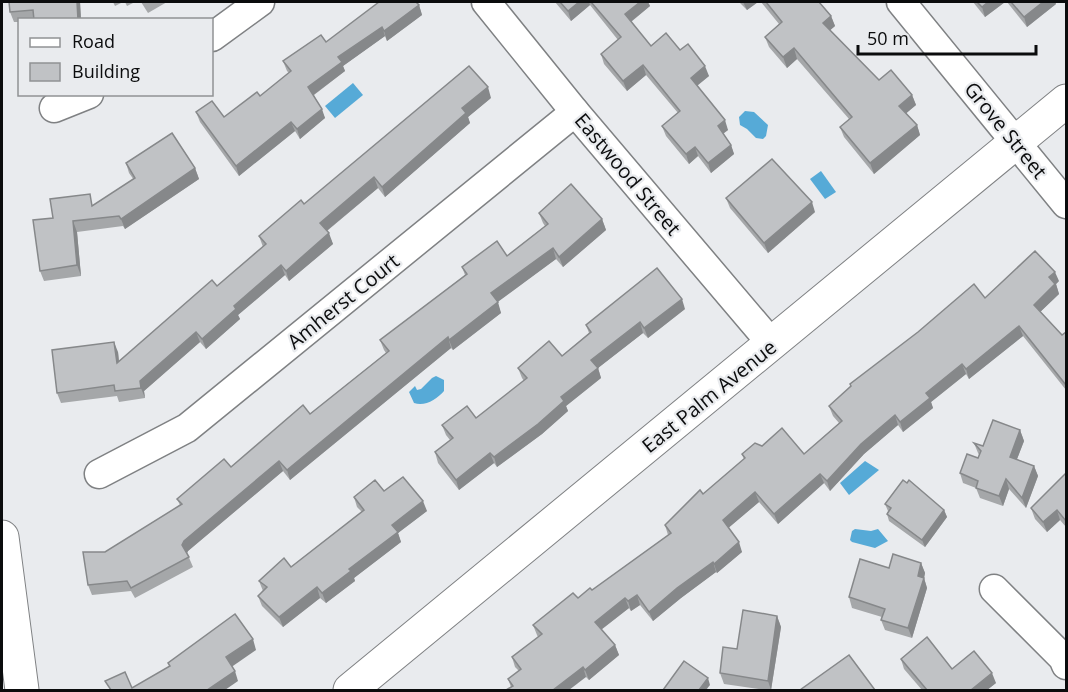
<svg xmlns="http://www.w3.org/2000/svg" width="1068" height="692" font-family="'Open Sans',sans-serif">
<rect width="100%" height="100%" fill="#e9ebee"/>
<g fill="#56aad7">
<path d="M353 83 363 95 335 118 325 106Z"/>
<path d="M745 111 754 112 768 125 766 136 763 139 756 138 747 129 740 125 739 117Z"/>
<path d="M821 171 836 192 825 199 810 179Z"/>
<path d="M436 376 444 380V391C437 399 425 407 414 403L409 392 415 386 417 390 421 389 432 378Z"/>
<path d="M865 461 879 470 849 495 840 483Z"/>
<path d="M855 529 871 531 878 529 888 541 875 548 852 542 850 540 852 531Z"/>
</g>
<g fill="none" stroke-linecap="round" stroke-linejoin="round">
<defs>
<g id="minor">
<path d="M486 2 575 112 772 344"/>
<path d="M901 2 1066 204"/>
<path d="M212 37 260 2"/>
<path d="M54 108 89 94"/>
<path d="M99 474 187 428 575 112"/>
<path d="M994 589 1063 658 1066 665"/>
</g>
<path id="tertiary" d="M350 690 1066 101"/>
<path id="secondary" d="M2 537 22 690"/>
</defs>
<use href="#minor" stroke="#7f8183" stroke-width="31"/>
<use href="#tertiary" stroke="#7f8183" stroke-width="35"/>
<use href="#secondary" stroke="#7f8183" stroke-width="35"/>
<use href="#minor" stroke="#fff" stroke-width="28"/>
<use href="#tertiary" stroke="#fff" stroke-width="33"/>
<use href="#secondary" stroke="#fff" stroke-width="33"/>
</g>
<g fill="#a5a7a9">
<path d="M80 2 81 20H20V22H14L10 12Z"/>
<path d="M113 2H123L115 6Z"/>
<path d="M125 2H135L127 6Z"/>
<path d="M141 2H167L148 13Z"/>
<path d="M555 2H648L650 6 631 22 651 46 680 50 709 76 697 86 728 130 723 134 731 145 734 154 711 173 698 156 689 164 666 136 662 126 678 113 646 75 627 91 604 64 601 54 618 40 590 5 571 21Z"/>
<path d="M739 2H758L747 10Z"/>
<path d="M761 2H819L831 16 835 26 830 30 879 80 912 95 916 105 906 113 917 125 920 135 874 174 844 137 840 127 849 119 797 59 787 68 769 47 765 37 779 24Z"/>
<path d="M973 2H1005L985 17Z"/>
<path d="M1007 2H1055L1056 4 1027 27Z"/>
<path d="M419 5 422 15 387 41 385 36 343 66 345 71 314 95 325 118 300 139 295 131 239 176 200 122 196 112 224 117 260 96 289 73 287 71 283 61Z"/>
<path d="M491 98 468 117 470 123 385 197 378 188 327 231 333 244 289 281 285 275 238 315 240 319 206 349 200 342 144 391 145 398 119 402 117 396 61 403 57 393 118 352 119 361 217 286 263 247 259 236 304 204Z"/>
<path d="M126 163 195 168 199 179 125 229 123 226 77 232 81 276 44 281 40 271 53 218 94 205 134 180 129 173Z"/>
<path d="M726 198 815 212 768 253 730 208Z"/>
<path d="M539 213 602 219 606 230 563 267 556 259 497 302 501 313 453 350 451 348 290 480 283 471 188 551 187 553 193 567 135 598 131 591 92 595 88 585 180 505 177 499 231 467 310 414 386 353 384 350 380 340 465 275 462 267 507 256 545 226 543 223Z"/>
<path d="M1059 281 1056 284 1059 294 1040 312 1062 335 1066 332V390L1023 336 969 379 966 374 931 402 933 408 903 432 898 425 864 454 830 491 824 483 778 524 759 502 728 528 742 552 717 573 716 572 681 598 653 621 640 605 631 611 629 608 601 630 615 645 619 655 589 680 586 677 511 687 508 679 519 671 515 667 512 657 538 637 537 635 533 625 592 590 668 535 665 525 703 494 744 459 742 454 762 446 804 454 839 423 833 416 829 406 851 386 850 384 985 298Z"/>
<path d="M685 309 648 338 643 333 598 368 601 378 566 406 568 411 542 434 497 467 494 463 459 490 438 463 435 452 450 440 446 435 442 425 476 418 524 381 522 378 518 368 562 356 589 333 586 325Z"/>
<path d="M1020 430 1024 441 1017 459 1034 466 1038 476 1026 508 1009 489 1003 506 980 498 976 488 963 483 960 473 978 458 979 455 978 453 974 443 983 446Z"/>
<path d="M1066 473V527L1060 520 1047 532 1035 519 1031 508Z"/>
<path d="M384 491 427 511 398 533 401 542 354 578 355 581 326 603 320 598 283 627 262 606 258 596 263 591 259 581 291 567 362 512 357 507 354 497Z"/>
<path d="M885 504 944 510 947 517 925 547 889 521 887 514 888 511Z"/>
<path d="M921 563 925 573 924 578 927 588 912 638 885 630 881 620 882 617 852 608 849 597 889 568Z"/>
<path d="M777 616 781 627 771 690H765L724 684 720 673 737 649Z"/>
<path d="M901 659 952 669 996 683 987 690H922L904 669Z"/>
</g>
<g fill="#86888a">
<path d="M77 2H80L81 20H78Z"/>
<path d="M579 2H589L590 5 571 21 568 11Z"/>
<path d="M640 2H648L650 6 628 24 625 14Z"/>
<path d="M743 2H758L747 10Z"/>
<path d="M988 2H1005L985 17 982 7Z"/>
<path d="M1043 2H1055L1056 4 1027 27 1024 17Z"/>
<path d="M419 5 422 15 387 41 384 31Z"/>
<path d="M831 16 835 26 827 33 823 23Z"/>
<path d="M382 27 385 36 343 66 345 71 312 96 308 87 338 57Z"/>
<path d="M794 48 797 59 787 68 783 57Z"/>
<path d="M643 65 646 75 627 91 623 81Z"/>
<path d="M705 66 709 76 694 88 691 78Z"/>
<path d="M488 87 491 98 468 117 470 123 385 197 382 187 462 108Z"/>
<path d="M912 95 916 105 903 116 899 106Z"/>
<path d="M322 109 325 118 300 139 297 129Z"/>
<path d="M725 120 728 130 721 135 718 126Z"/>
<path d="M291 122 295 131 239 176 236 166Z"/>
<path d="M917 125 920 135 874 174 870 163Z"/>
<path d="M731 145 734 154 711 173 708 163Z"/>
<path d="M695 147 698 156 689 164 686 154Z"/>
<path d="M195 168 199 179 125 229 121 219Z"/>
<path d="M374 177 378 188 324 233 320 223Z"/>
<path d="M812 202 815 212 768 253 764 243Z"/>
<path d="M602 219 606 230 563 267 559 257Z"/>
<path d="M73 221 77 232 81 276 77 265Z"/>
<path d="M329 233 333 244 289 281 286 271Z"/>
<path d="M553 248 556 259 495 304 491 293Z"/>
<path d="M281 265 285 275 238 315 240 319 206 349 202 339 234 306Z"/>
<path d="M1055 272 1059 281 1056 284 1059 294 1037 315 1034 305 1049 277Z"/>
<path d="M682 299 685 309 648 338 644 328Z"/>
<path d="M498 302 501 313 453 350 449 340Z"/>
<path d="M640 322 643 333 598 368 601 378 566 406 568 411 542 434 497 467 494 457 591 360Z"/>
<path d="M1019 326 1023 336 969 379 966 369Z"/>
<path d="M196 332 200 342 144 391 145 398 141 388 140 381Z"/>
<path d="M448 337 451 348 290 480 287 470Z"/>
<path d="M114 342 118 352 120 373 117 363Z"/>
<path d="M962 364 966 374 931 402 933 408 903 432 900 422 926 393Z"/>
<path d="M895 415 898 425 864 454 830 491 827 481 861 444Z"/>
<path d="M1020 430 1024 441 1014 467 1010 457Z"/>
<path d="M490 453 494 463 459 490 456 480Z"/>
<path d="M279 461 283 471 188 551 186 555 182 545 184 541Z"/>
<path d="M1034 466 1038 476 1026 508 1022 498Z"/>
<path d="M820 474 824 483 778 524 774 514Z"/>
<path d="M1006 479 1009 489 1003 506 999 496Z"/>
<path d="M755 492 759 502 726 530 723 520Z"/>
<path d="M423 501 427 511 398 533 401 542 354 578 355 581 326 603 322 593 349 569 392 525Z"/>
<path d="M944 510 947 517 925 547 922 540Z"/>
<path d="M1057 510 1060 520 1047 532 1043 522Z"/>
<path d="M739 542 742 552 717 573 714 564Z"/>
<path d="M713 562 716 572 681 598 653 621 649 612 677 588Z"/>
<path d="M921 563 925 573 924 578 927 588 912 638 908 628Z"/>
<path d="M317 587 320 598 283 627 279 617Z"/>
<path d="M637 595 640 605 631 611 628 601Z"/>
<path d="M625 598 629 608 598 632 595 622Z"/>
<path d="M777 616 781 627 771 690 768 681Z"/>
<path d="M253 639 256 650 230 668 226 657Z"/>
<path d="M615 645 619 655 589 680 585 670Z"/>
<path d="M583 667 586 677 569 690H553Z"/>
<path d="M235 671 238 681 225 690H207Z"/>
<path d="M992 673 996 683 987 690H971Z"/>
<path d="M708 678 710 685 706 690H699Z"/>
</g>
<g fill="#c0c2c5" stroke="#86888a" stroke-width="1.5">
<path d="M9 2H77L78 20H34L33 10 10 12Z"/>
<path d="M379 2H416L419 5 384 31 382 27 338 57 342 62 308 87 322 109 297 129 291 122 236 166 196 112 212 101 224 117 257 92 260 96 291 71 283 61 321 35 326 42Z"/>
<path d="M560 2H579L568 11Z"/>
<path d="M591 2H640L625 14 651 46 666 33 680 50 688 44 705 66 691 78 725 120 718 126 731 145 708 163 695 147 686 154 662 126 680 111 643 65 623 81 601 54 621 37Z"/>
<path d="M766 2H819L831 16 823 23 879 80 891 70 912 95 899 106 917 125 870 163 840 127 852 117 794 48 783 57 765 37 782 22Z"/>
<path d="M977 2H988L982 7Z"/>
<path d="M1011 2H1043L1024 17Z"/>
<path d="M469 66 488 87 462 108 466 113 382 187 374 177 320 223 329 233 286 271 281 265 234 306 236 309 202 339 196 332 140 381 141 388 115 391 114 385 57 393 52 350 114 342 117 363 212 280 217 286 266 244 259 236 301 200 304 204Z"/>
<path d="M172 133 195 168 121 219 119 216 73 221 77 265 40 271 33 220 53 218 50 199 90 194 92 206 135 178 126 163Z"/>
<path d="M772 159 812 202 764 243 726 198Z"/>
<path d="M571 184 602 219 559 257 553 248 491 293 498 302 449 340 448 337 287 470 279 461 184 541 182 545 189 557 131 588 127 581 88 585 83 552H105L182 504 177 499 224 459 231 467 303 405 310 414 389 351 380 340 467 274 462 267 497 241 507 256 548 224 539 213Z"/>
<path d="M1035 251 1055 272 1049 277 1055 284 1034 305 1062 335 1066 332V385L1019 326 966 369 962 364 926 393 930 398 900 422 895 415 861 444 827 481 820 474 774 514 755 492 723 520 739 542 714 564 713 562 677 588 649 612 637 595 628 601 625 598 595 622 615 645 585 670 583 667 553 690H506L513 686 508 679 521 669 512 657 542 634 533 625 573 593 578 598 590 588 592 590 671 533 665 525 700 490 703 494 745 458 742 454 755 443 762 446 782 428 804 454 842 421 829 406 851 386 850 384 918 332 974 284 985 298Z"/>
<path d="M657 268 682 299 644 328 640 322 591 360 598 368 561 397 564 401 538 424 494 457 490 453 456 480 435 452 453 438 442 425 467 406 476 418 527 378 518 368 549 341 562 356 591 332 586 325Z"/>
<path d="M993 420 1020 430 1010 457 1034 466 1022 498 1006 479 999 496 976 488 978 481 960 473 967 454 978 458 981 451 974 443 983 446Z"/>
<path d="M1066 473V521L1057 510 1043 522 1031 508Z"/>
<path d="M403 477 423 501 392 525 398 532 349 569 351 571 322 593 317 587 279 617 258 596 267 587 259 581 284 558 291 567 364 510 354 497 375 480 384 491Z"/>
<path d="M903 480 907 483 909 480 944 510 922 540 887 514 891 508 885 504Z"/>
<path d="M893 554 921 563 918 576 924 578 908 628 881 620 885 609 849 597 860 559 889 568Z"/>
<path d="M743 610 777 616 768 681 720 673 723 647 737 649Z"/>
<path d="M235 614 253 639 226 657 235 671 207 690H111L105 681 125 672 132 688 170 666 168 663Z"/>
<path d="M927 637 952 669 974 651 992 673 971 690H927L901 659Z"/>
<path d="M849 655 875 690H800Z"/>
<path d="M684 661 708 678 699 690H663Z"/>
</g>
<g text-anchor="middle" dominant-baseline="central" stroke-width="4.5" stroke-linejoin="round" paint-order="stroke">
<g font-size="20" fill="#0b0c0d" stroke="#e9ebee">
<text transform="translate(1006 130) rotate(51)">Grove Street</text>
<text transform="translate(628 174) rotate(50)">Eastwood Street</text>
<text transform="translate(343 301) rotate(-39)">Amherst Court</text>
<text transform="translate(709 396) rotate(-39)">East Palm Avenue</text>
</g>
</g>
<rect width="1068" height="692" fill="none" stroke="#0b0c0d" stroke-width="6"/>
<rect x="18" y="18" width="195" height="78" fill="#e9ebee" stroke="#909294" stroke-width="1.5"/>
<rect x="30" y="38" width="30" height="9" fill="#ffffff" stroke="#909294" stroke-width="1.5"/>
<text x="72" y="48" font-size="18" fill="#0b0c0d">Road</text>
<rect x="30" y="63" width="30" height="18" fill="#c0c2c5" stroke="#909294" stroke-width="1.5"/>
<text x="72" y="78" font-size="18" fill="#0b0c0d">Building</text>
<path d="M858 45v9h178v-9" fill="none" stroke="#0b0c0d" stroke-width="3"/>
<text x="867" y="45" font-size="18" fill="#0b0c0d" stroke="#e9ebee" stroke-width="4.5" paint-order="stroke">50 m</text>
</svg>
